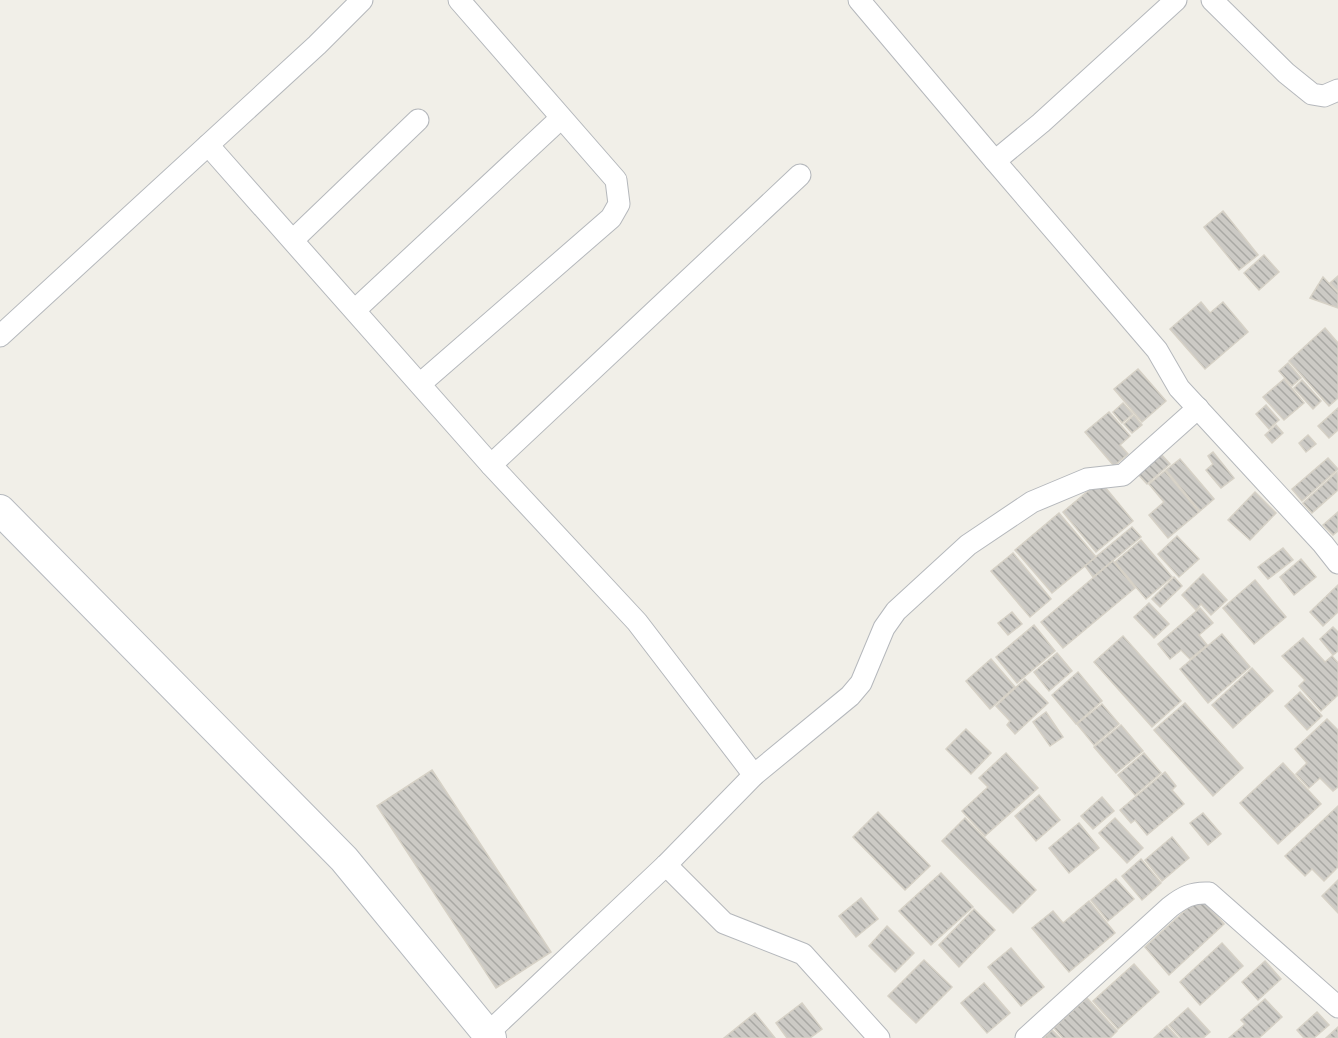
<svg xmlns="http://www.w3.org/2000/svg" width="1338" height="1038" font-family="'Noto Sans',sans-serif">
<defs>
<pattern id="building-back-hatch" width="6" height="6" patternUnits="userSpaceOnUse" patternTransform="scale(1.5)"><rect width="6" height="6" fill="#cccac5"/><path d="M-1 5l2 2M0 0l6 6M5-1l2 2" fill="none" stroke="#a9a8a4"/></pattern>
</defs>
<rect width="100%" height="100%" fill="#f1efe8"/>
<g fill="url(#building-back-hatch)" stroke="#d6d1c6" stroke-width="1.5">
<path d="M1223 211 1258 255 1239 270 1204 227Z"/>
<path d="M1264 255 1279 272 1259 290 1244 273Z"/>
<path d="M1338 276V291L1330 283Z"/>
<path d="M1323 277 1338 293V308L1310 298Z"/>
<path d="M1201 302 1210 313 1223 302 1248 332 1205 369 1170 329Z"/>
<path d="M1325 328 1338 343V398L1329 406 1289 361Z"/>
<path d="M1288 363 1301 378 1292 386 1279 371Z"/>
<path d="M1138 369 1166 401 1142 422 1114 389Z"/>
<path d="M1284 379 1304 403 1284 420 1263 397Z"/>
<path d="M1302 380 1321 401 1313 409 1294 388Z"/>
<path d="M1123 403 1133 414 1122 423 1113 412Z"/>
<path d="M1266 405 1279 420 1269 429 1256 414Z"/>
<path d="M1338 408V430L1329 438 1318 426Z"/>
<path d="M1109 412 1130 436 1120 445 1128 454 1114 466 1085 432Z"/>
<path d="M1134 415 1142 425 1132 433 1124 424Z"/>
<path d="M1276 425 1283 433 1272 443 1265 435Z"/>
<path d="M1308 435 1316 444 1306 452 1299 443Z"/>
<path d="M1213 452 1234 478 1221 488 1206 470 1213 464 1208 456Z"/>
<path d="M1160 453 1170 464 1147 484 1137 473Z"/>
<path d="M1328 458 1338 469 1302 501 1292 489Z"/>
<path d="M1180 459 1214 499 1200 511 1166 470Z"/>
<path d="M1165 471 1199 512 1168 538 1149 515 1164 502 1149 484Z"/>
<path d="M1337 472 1338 490 1312 513 1303 503Z"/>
<path d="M1100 481 1133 521 1096 552 1063 512Z"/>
<path d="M1255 492 1276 513 1250 540 1228 520Z"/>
<path d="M1338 512V531L1333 535 1323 525Z"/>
<path d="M1059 513 1096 557 1052 593 1015 550Z"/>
<path d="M1132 527 1141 537 1093 577 1085 566Z"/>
<path d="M1177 536 1199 559 1179 577 1158 554Z"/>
<path d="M1141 540 1172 577 1146 599 1115 562Z"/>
<path d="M1283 548 1293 560 1268 579 1258 567Z"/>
<path d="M1013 553 1051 599 1030 617 991 571Z"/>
<path d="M1301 559 1316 577 1294 595 1280 577Z"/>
<path d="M1113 561 1135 588 1063 648 1041 622Z"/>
<path d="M1203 574 1227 600 1211 615 1201 604 1196 610 1182 595Z"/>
<path d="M1174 577 1182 586 1160 607 1152 599Z"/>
<path d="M1255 580 1286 617 1254 644 1223 608Z"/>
<path d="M1338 585V612L1323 626 1310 612Z"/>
<path d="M1149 603 1169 624 1154 638 1134 617Z"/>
<path d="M1200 608 1213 623 1199 635 1207 645 1190 659 1181 650 1170 659 1158 644Z"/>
<path d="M1012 612 1022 624 1008 635 998 623Z"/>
<path d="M1034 625 1055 651 1017 683 996 657Z"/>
<path d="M1333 627 1338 632V651L1333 655 1320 639Z"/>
<path d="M1222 634 1250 667 1208 703 1180 669Z"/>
<path d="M1123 636 1181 701 1152 727 1094 662Z"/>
<path d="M1303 638 1325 662 1332 656 1338 663V695L1321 711 1299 686 1305 680 1282 656Z"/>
<path d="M1057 653 1072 671 1049 691 1034 672Z"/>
<path d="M991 659 1015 687 990 709 966 681Z"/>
<path d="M1252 668 1273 691 1233 728 1212 705Z"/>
<path d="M1078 672 1102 701 1076 724 1052 695Z"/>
<path d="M1025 679 1048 703 1015 734 1007 725 1010 721 996 706Z"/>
<path d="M1300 692 1322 716 1307 730 1285 706Z"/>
<path d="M1185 703 1243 768 1213 796 1154 730Z"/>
<path d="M1102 704 1119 724 1094 745 1077 724Z"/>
<path d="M1046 712 1063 737 1050 746 1033 722Z"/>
<path d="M1327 719 1338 730V787L1333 791 1320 778 1309 788 1296 774 1307 763 1295 749Z"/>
<path d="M1121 725 1143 751 1116 773 1094 747Z"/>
<path d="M966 729 991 753 971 774 946 749Z"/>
<path d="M1006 753 1038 788 985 836 962 811 988 787 979 778Z"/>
<path d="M1144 753 1161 773 1135 795 1118 775Z"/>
<path d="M1283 763 1321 804 1278 844 1240 803Z"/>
<path d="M432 770 551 952 496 988 377 806Z"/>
<path d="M1165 772 1176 786 1172 790 1184 804 1147 835 1135 820 1131 823 1120 810Z"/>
<path d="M1039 795 1060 820 1036 841 1015 816Z"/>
<path d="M1102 797 1114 811 1093 829 1081 816Z"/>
<path d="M1338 806V867L1324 881 1312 869 1305 876 1285 856Z"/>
<path d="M878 812 930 866 905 890 853 837Z"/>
<path d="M1203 813 1221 834 1208 845 1190 823Z"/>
<path d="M965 818 1036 890 1013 913 942 841Z"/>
<path d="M1115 818 1143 848 1127 863 1099 833Z"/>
<path d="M1079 823 1099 848 1069 873 1049 848Z"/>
<path d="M1172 837 1189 858 1162 881 1145 860Z"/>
<path d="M1141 859 1161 883 1142 900 1122 876Z"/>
<path d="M941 873 973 907 931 945 899 911Z"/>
<path d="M1116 879 1134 899 1108 921 1091 900Z"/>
<path d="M1338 880V913L1322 896Z"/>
<path d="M1200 897 1224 924 1169 975 1145 947Z"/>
<path d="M861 898 878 919 856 937 839 916Z"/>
<path d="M1089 901 1115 933 1069 972 1032 928 1053 911 1063 923Z"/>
<path d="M974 909 995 930 959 967 939 945Z"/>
<path d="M887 926 914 953 895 972 869 946Z"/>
<path d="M1222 943 1243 966 1200 1005 1180 982Z"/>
<path d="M1011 948 1044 987 1021 1006 988 967Z"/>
<path d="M924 960 952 987 916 1023 888 996Z"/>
<path d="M1265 961 1281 979 1258 1000 1242 982Z"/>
<path d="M1134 964 1159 992 1118 1029 1093 1001Z"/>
<path d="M984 983 1010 1013 987 1033 961 1003Z"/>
<path d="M1087 998 1117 1031 1110 1038H1063L1054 1028Z"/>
<path d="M1265 999 1282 1017 1259 1038H1229L1245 1024 1241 1020Z"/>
<path d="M802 1003 822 1029 810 1038H787L776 1023Z"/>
<path d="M1188 1008 1210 1032 1203 1038H1181L1169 1025Z"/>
<path d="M1317 1012 1329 1025 1314 1038H1304L1297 1030Z"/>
<path d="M755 1013 775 1038H724Z"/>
<path d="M1167 1026 1178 1038H1154Z"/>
<path d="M1338 1027V1038H1326Z"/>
<path d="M1052 1030 1060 1038H1044Z"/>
</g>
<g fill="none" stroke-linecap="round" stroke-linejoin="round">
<defs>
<g id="street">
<path d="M859 0 995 161 1041 123 1176 0"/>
<path d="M1212 0 1286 73 1312 94 1324 96 1338 90"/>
<path d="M208 145 491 465 637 622 754 775"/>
<path d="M995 161 1157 350 1179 388 1323 544 1338 563"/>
<path d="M293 240 418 120"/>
<path d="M355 310 561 118"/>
<path d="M0 336 317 45 362 0"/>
<path d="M420 384 611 218 619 204 616 180 459 0"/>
<path d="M491 465 800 175"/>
<path d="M666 865 724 923 803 954 879 1038"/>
<path d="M487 1034 666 865 754 775 850 696 861 683 884 628 896 611 968 545 1032 502 1087 479 1123 475 1198 408"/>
<path d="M1026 1038 1170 907C1183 897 1192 892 1209 893L1338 1007"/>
</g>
<path id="secondary" d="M0 510 344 859 491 1038"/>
</defs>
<use href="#street" stroke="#b5b8bc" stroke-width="23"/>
<use href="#secondary" stroke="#b6babf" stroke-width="32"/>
<use href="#street" stroke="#fff" stroke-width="21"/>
<use href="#secondary" stroke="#fff" stroke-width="30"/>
</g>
</svg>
